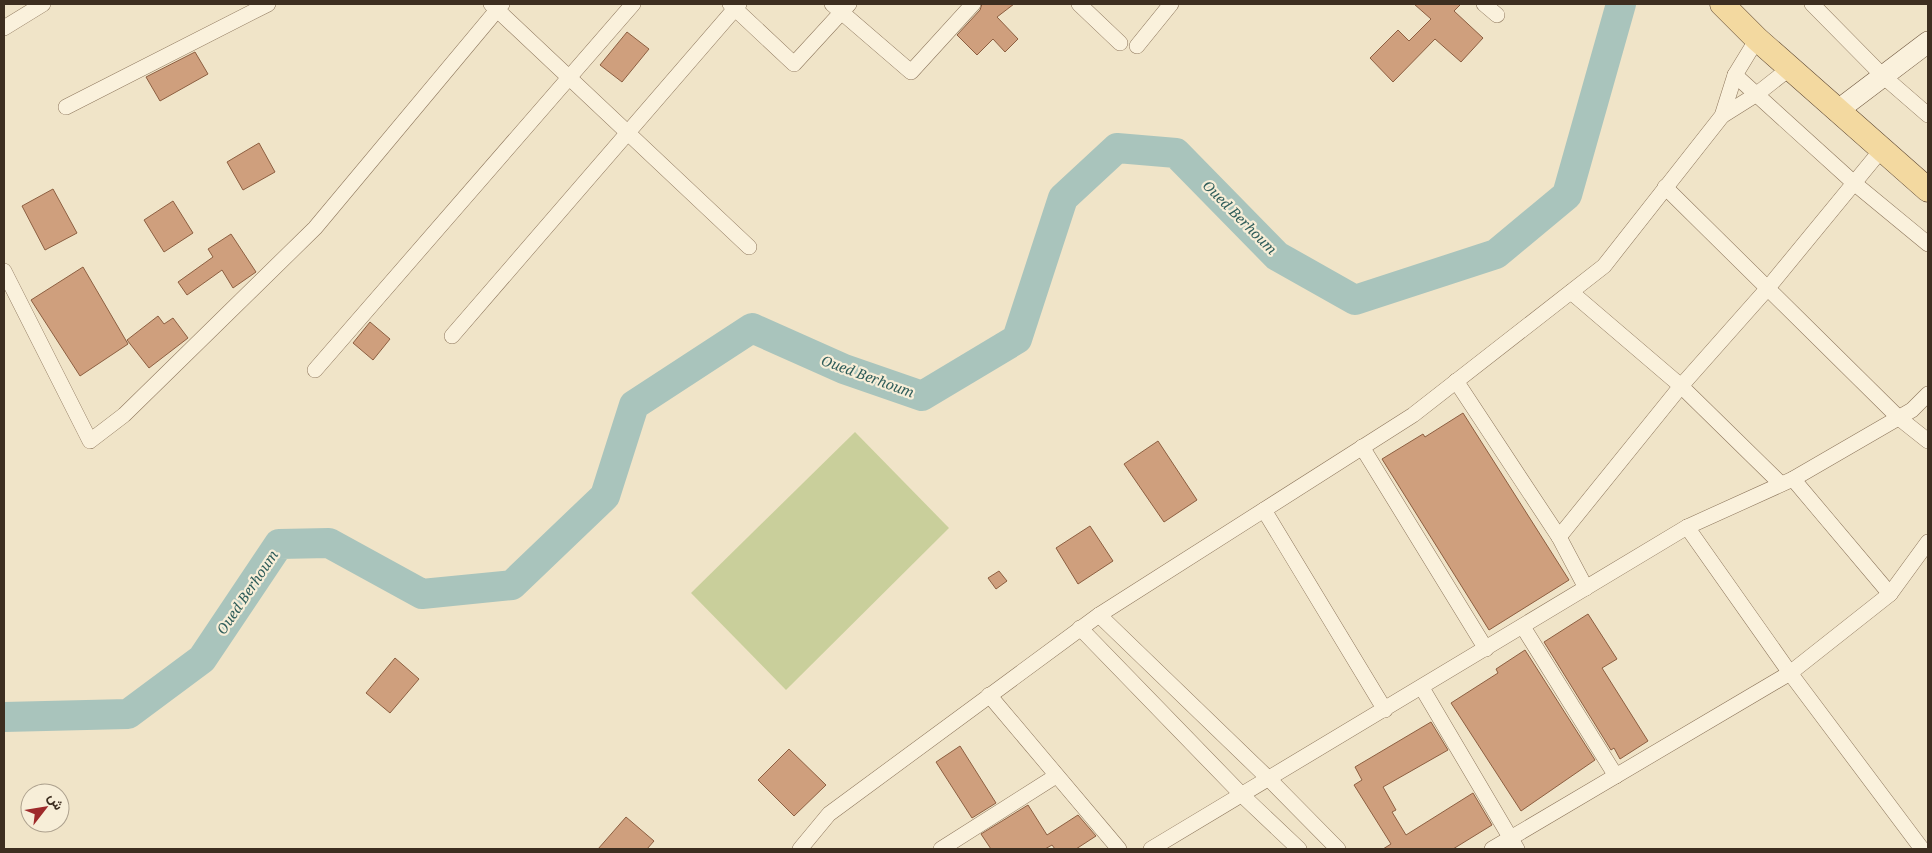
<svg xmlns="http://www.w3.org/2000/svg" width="1932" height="853" font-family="'Noto Serif',Vazirmatn,serif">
<rect width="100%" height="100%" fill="#f0e4c8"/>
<path fill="#c9cf9b" d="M855 432 949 528 786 690 691 593Z"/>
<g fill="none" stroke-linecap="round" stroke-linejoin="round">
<path stroke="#a9c4bc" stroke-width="30" d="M4 717 128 714 202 659 279 544 329 543 422 594 512 585 605 496 634 405 752 328 844 369 922 396 1017 339 1063 198 1117 148 1176 153 1277 256 1355 300 1496 254 1567 195 1621 4"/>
</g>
<g fill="#cf9f7d" stroke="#8d5f41">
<path d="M982 4H1014L997 17 1018 39 1005 52 993 39 977 55 957 35 980 10Z"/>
<path d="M1414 4H1461L1454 11 1483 38 1461 62 1435 39 1393 82 1370 58 1398 30 1409 41 1431 19Z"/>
<path d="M627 32 649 49 622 82 600 65Z"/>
<path d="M195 52 208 74 160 101 146 77Z"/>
<path d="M259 143 275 172 243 190 227 162Z"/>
<path d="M53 189 77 233 45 250 22 206Z"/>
<path d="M173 201 193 233 164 252 144 220Z"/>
<path d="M231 234 256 272 233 288 222 270 187 295 178 282 213 257 208 249Z"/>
<path d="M83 267 128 344 80 376 31 300Z"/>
<path d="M158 316 164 324 173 318 188 338 149 368 127 340Z"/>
<path d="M370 322 390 339 373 360 353 343Z"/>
<path d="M1463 413 1569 580 1489 630 1382 459 1423 434 1425 437Z"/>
<path d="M1158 441 1197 500 1164 522 1124 464Z"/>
<path d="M1090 526 1113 561 1078 584 1056 548Z"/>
<path d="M999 571 1007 581 996 589 988 578Z"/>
<path d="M1588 614 1617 659 1602 668 1648 741 1620 759 1614 748 1611 750 1544 642Z"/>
<path d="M1525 650 1595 760 1521 811 1451 703 1498 673 1496 669Z"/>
<path d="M395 658 419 679 390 713 366 693Z"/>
<path d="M1431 722 1448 750 1383 787 1396 810 1392 812 1406 835 1473 793 1492 825 1453 849H1383L1391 844 1354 785 1362 780 1355 767Z"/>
<path d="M960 746 996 803 972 818 936 762Z"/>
<path d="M789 749 826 785 794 816 758 780Z"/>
<path d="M1028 805 1047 835 1078 815 1096 836 1076 849H1055L1052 845 1045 849H991L981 834Z"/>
<path d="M626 817 654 841 647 849H598Z"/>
</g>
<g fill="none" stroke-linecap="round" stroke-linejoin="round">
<defs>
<g id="street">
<path d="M491 4 749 247"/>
<path d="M730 4 794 64 849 4"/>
<path d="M832 4 911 72 973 4"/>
<path d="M1079 4 1120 43"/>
<path d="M1484 4 1497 15"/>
<path d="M1812 4 1883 76 1928 115"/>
<path d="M4 28 43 4"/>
<path d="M1137 46 1171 4"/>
<path d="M1735 75 1854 183 1928 244"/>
<path d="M66 107 268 4"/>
<path d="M1722 116 1757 94 1790 68"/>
<path d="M1665 187 1899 418 1928 441"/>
<path d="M4 271 90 441 124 415 315 228 502 4"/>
<path d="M1571 292 1681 386 1781 484"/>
<path d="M452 336 739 4"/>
<path d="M315 370 633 4"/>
<path d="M1456 381 1559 537 1586 588"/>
<path d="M1362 447 1486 649"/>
<path d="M1793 479 1890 594"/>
<path d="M1264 510 1385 710"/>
<path d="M1687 527 1790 673 1922 849"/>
<path d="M1559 537 1681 386 1767 289 1882 149"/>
<path d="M1099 615 1270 780 1338 849"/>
<path d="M1523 627 1616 776"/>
<path d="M1080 628 1243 796 1299 849"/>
<path d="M1422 688 1517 849"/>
<path d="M989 695 1119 849"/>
<path d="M800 849 829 814 1099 615 1413 415 1604 266 1722 116 1735 75 1757 39"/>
<path d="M941 849 1056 776"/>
<path d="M1151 849 1687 527 1793 479 1912 410 1928 394"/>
<path d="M1492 849 1790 673 1890 594 1928 542"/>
</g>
<path id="secondary" d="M1837 111 1928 42"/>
<path id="primary" d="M1722 4 1757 39 1928 190"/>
</defs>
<use href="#street" stroke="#8d765c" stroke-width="16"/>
<use href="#secondary" stroke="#6f573f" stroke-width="22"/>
<use href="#primary" stroke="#5b4430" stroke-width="25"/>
<use href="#street" stroke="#faf1dc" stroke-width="15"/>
<use href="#secondary" stroke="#faf1dc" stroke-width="21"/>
<use href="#primary" stroke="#f3d9a0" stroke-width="24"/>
</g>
<g text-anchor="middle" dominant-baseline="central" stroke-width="4.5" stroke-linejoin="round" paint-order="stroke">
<g font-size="14" font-style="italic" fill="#2f5d5a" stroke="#f7eed8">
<text transform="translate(1240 217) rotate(45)">Oued Berhoum</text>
<text transform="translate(868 376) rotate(20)">Oued Berhoum</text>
<text transform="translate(247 592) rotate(-56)">Oued Berhoum</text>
</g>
</g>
<rect width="1932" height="853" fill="none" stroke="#3d2e20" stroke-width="10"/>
<g transform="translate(45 808) rotate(59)"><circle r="24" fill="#f7eed8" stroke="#ada18e"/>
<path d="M0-4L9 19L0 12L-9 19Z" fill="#9e2a2b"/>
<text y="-8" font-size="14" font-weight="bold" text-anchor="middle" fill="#3d2e20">ش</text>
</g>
</svg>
